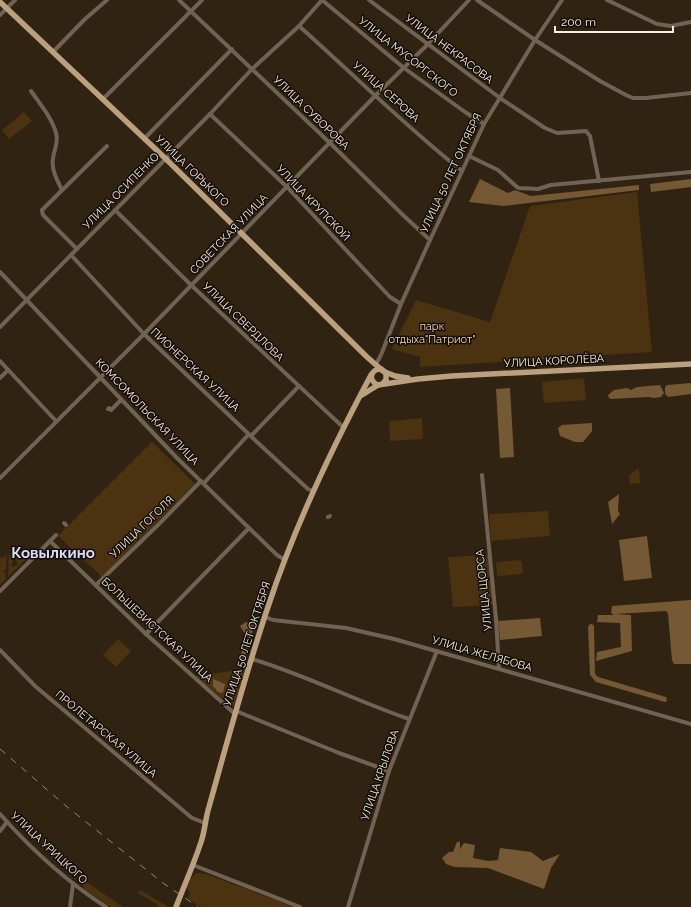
<svg xmlns="http://www.w3.org/2000/svg" width="691" height="907" font-family="Raleway,sans-serif">
<rect width="100%" height="100%" fill="#302312"/>
<g fill="#4b3211">
<path d="M24 112 32 121 9 139 2 130Z"/>
<path d="M637 192 652 352 420 367V357L392 349 416 300 490 322 530 206Z"/>
<path d="M584 378 586 400 544 403 542 382Z"/>
<path d="M422 418 423 439 390 441 389 421Z"/>
<path d="M152 442 195 484 101 578 99 574 58 536Z"/>
<path d="M639 468 640 483 630 484 629 475Z"/>
<path d="M548 511 550 536 491 541 489 514Z"/>
<path d="M26 550 28 551 23 554 25 556 29 551 32 553 8 577 9 555 12 554 13 557 12 558 13 563 11 564 12 567 18 565 15 556 14 557 13 554Z"/>
<path d="M489 555 494 605 453 607 448 557Z"/>
<path d="M7 556 6 565V570L2 571 5 572 6 579 0 585V558Z"/>
<path d="M520 560 522 562 523 572 522 574 498 576 497 575 496 564 497 562Z"/>
<path d="M118 639 131 651 116 667 103 655Z"/>
<path d="M246 669 235 705 233 707 227 704 196 676Z"/>
<path d="M197 873 206 874 294 907H201L188 899 190 892 186 888 190 879Z"/>
<path d="M84 880 98 890 123 907H111L85 890 82 884Z"/>
<path d="M140 890 169 907H157L158 905 138 893Z"/>
</g>
<g fill="#755834">
<path d="M480 179 508 193 515 190 531 196 639 185V190L503 206 469 202Z"/>
<path d="M691 179V187L651 192 650 184Z"/>
<path d="M691 383V394L668 397 665 394V387L667 385Z"/>
<path d="M660 385 664 393 661 397 654 398 648 397 611 399 609 398 608 395 614 390 627 388 631 390 637 387Z"/>
<path d="M510 388 514 457 500 458 496 389Z"/>
<path d="M592 423V431L583 442H575L560 436 558 428 562 425Z"/>
<path d="M619 494 618 511 620 514 612 524 608 502Z"/>
<path d="M647 536 652 578 624 581 619 540Z"/>
<path d="M691 600V664H674L672 660 668 614 666 611 615 614 631 615 632 651 596 661 597 652 621 647 620 623 597 622 598 615H614L611 613 612 606Z"/>
<path d="M540 618 542 636 500 640 498 621Z"/>
<path d="M246 622 254 626 243 665H237L247 637 240 626Z"/>
<path d="M590 624H592L594 626 595 674 598 677 666 697 667 699 666 702H665L596 682 590 675 588 627Z"/>
<path d="M213 679 225 684 223 693 218 692 213 686Z"/>
<path d="M457 842H460V849L464 843 475 845 473 858 488 861 498 860 500 848 531 852 543 861 560 854 551 868 544 889 488 868 454 867 446 864 442 858 449 852H453Z"/>
</g>
<g fill="none" stroke-linecap="round" stroke-linejoin="round">
<g stroke="#706353" stroke-width="4">
<path d="M179 0 330 143 403 215 430 240"/>
<path d="M322 0 404 68 465 112 484 124"/>
<path d="M369 0 500 98 545 128 557 133 586 131 590 136 599 181"/>
<path d="M477 0 535 40 600 81 626 95 633 98H646L691 93"/>
<path d="M607 0 657 24 671 26 691 22"/>
<path d="M0 15 15 0"/>
<path d="M299 26C353 74 405 126 462 171"/>
<path d="M53 52 84 20 107 0"/>
<path d="M31 91C40 104 52 118 56 133 59 142 54 150 53 158 51 169 57 180 62 190"/>
<path d="M103 99 202 0"/>
<path d="M210 114 287 187 390 297 401 304"/>
<path d="M144 139 232 49"/>
<path d="M469 156 498 170 517 187 519 188 538 189 551 185 691 172"/>
<path d="M115 210 191 285 344 428"/>
<path d="M77 249 43 215 42 210 107 146"/>
<path d="M71 255 144 334 257 442 308 489 313 491"/>
<path d="M0 272 177 458 249 528 277 555 285 560"/>
<path d="M0 327 210 114 252 69 299 26 322 0"/>
<path d="M0 361 56 421"/>
<path d="M376 364 381 355 401 304 430 240 484 124 535 40 562 0"/>
<path d="M0 378 8 370"/>
<path d="M108 409 109 408 111 410 121 400"/>
<path d="M251 436 299 386"/>
<path d="M482 475 496 619 499 668"/>
<path d="M0 478 144 334 375 96 427 45 469 0"/>
<path d="M204 483 249 434"/>
<path d="M328 517 330 516"/>
<path d="M64 523 66 525"/>
<path d="M50 541 146 634 235 714"/>
<path d="M96 585 159 524 201 481"/>
<path d="M0 591 56 535"/>
<path d="M265 617 273 620 346 628 394 639 691 724"/>
<path d="M146 634 249 528"/>
<path d="M0 650 35 686 192 818 205 823"/>
<path d="M252 659C306 675 356 701 409 719"/>
<path d="M236 711 339 753 389 771"/>
<path d="M0 814C31 849 66 881 106 907"/>
<path d="M0 831 7 822"/>
<path d="M193 865 300 907"/>
<path d="M70 907 73 884"/>
<path d="M348 907 389 771 437 651"/>
</g>
<g stroke="#bba080" stroke-width="5.5">
<path d="M0 2 166 159 367 357 383 371"/>
<path d="M385 372 395 376 408 378"/>
<path d="M382 384 386 380V373L381 369C370 369 368 381 378 385L418 379 452 376 691 364"/>
<path d="M362 395 378 385"/>
<path d="M176 907C184 886 193 866 200 845 205 833 205 819 209 807 228 739 246 671 269 604 295 525 332 448 371 375"/>
</g>
<path stroke="#94887b" stroke-width="1" stroke-dasharray="7 7" stroke-linecap="butt" d="M0 749 66 806 163 883 198 907"/>
</g>
<g text-anchor="middle" dominant-baseline="central" stroke-width="3" stroke-linejoin="round" paint-order="stroke">
<g font-size="11" fill="#f8eee4" stroke="#130d07">
<text transform="translate(449 49) rotate(37)">УЛИЦА НЕКРАСОВА</text>
<text transform="translate(408 57) rotate(38)">УЛИЦА МУСОРГСКОГО</text>
<text transform="translate(386 92) rotate(42)">УЛИЦА СЕРОВА</text>
<text transform="translate(311 113) rotate(44)">УЛИЦА СУВОРОВА</text>
<text transform="translate(192 171) rotate(44)">УЛИЦА ГОРЬКОГО</text>
<text transform="translate(451 173) rotate(-65)">УЛИЦА 50 ЛЕТ ОКТЯБРЯ</text>
<text transform="translate(121 191) rotate(-45)">УЛИЦА ОСИПЕНКО</text>
<text transform="translate(313 203) rotate(46)">УЛИЦА КРУПСКОЙ</text>
<text transform="translate(229 234) rotate(-46)">СОВЕТСКАЯ УЛИЦА</text>
<text transform="translate(243 322) rotate(44)">УЛИЦА СВЕРДЛОВА</text>
<text transform="translate(554 361) rotate(-3)">УЛИЦА КОРОЛЁВА</text>
<text transform="translate(195 370) rotate(43)">ПИОНЕРСКАЯ УЛИЦА</text>
<text transform="translate(147 412) rotate(46)">КОМСОМОЛЬСКАЯ УЛИЦА</text>
<text transform="translate(142 527) rotate(-44)">УЛИЦА ГОГОЛЯ</text>
<text transform="translate(484 590) rotate(-96)">УЛИЦА ЩОРСА</text>
<text transform="translate(157 630) rotate(43)">БОЛЬШЕВИСТСКАЯ УЛИЦА</text>
<text transform="translate(247 644) rotate(-72)">УЛИЦА 50 ЛЕТ ОКТЯБРЯ</text>
<text transform="translate(482 654) rotate(16)">УЛИЦА ЖЕЛЯБОВА</text>
<text transform="translate(106 734) rotate(40)">ПРОЛЕТАРСКАЯ УЛИЦА</text>
<text transform="translate(380 775) rotate(-71)">УЛИЦА КРЫЛОВА</text>
<text transform="translate(49 848) rotate(43)">УЛИЦА УРИЦКОГО</text>
</g>
<g font-size="11" fill="#f7d9b7" stroke="#130d07">
<text x="432" y="326">парк<tspan x="432" dy="13">отдыха"Патриот"</tspan></text>
</g>
<g font-size="15" font-weight="bold" fill="#d7daf8" stroke="#130d07">
<text x="53" y="553">Ковылкино</text>
</g>
</g>
<path d="M555 26v6h118v-6" fill="none" stroke="#f8eee4" stroke-width="2"/>
<text x="561" y="26" font-size="12" fill="#f8eee4" stroke="#130d07" stroke-width="3" paint-order="stroke">200 m</text>
</svg>
